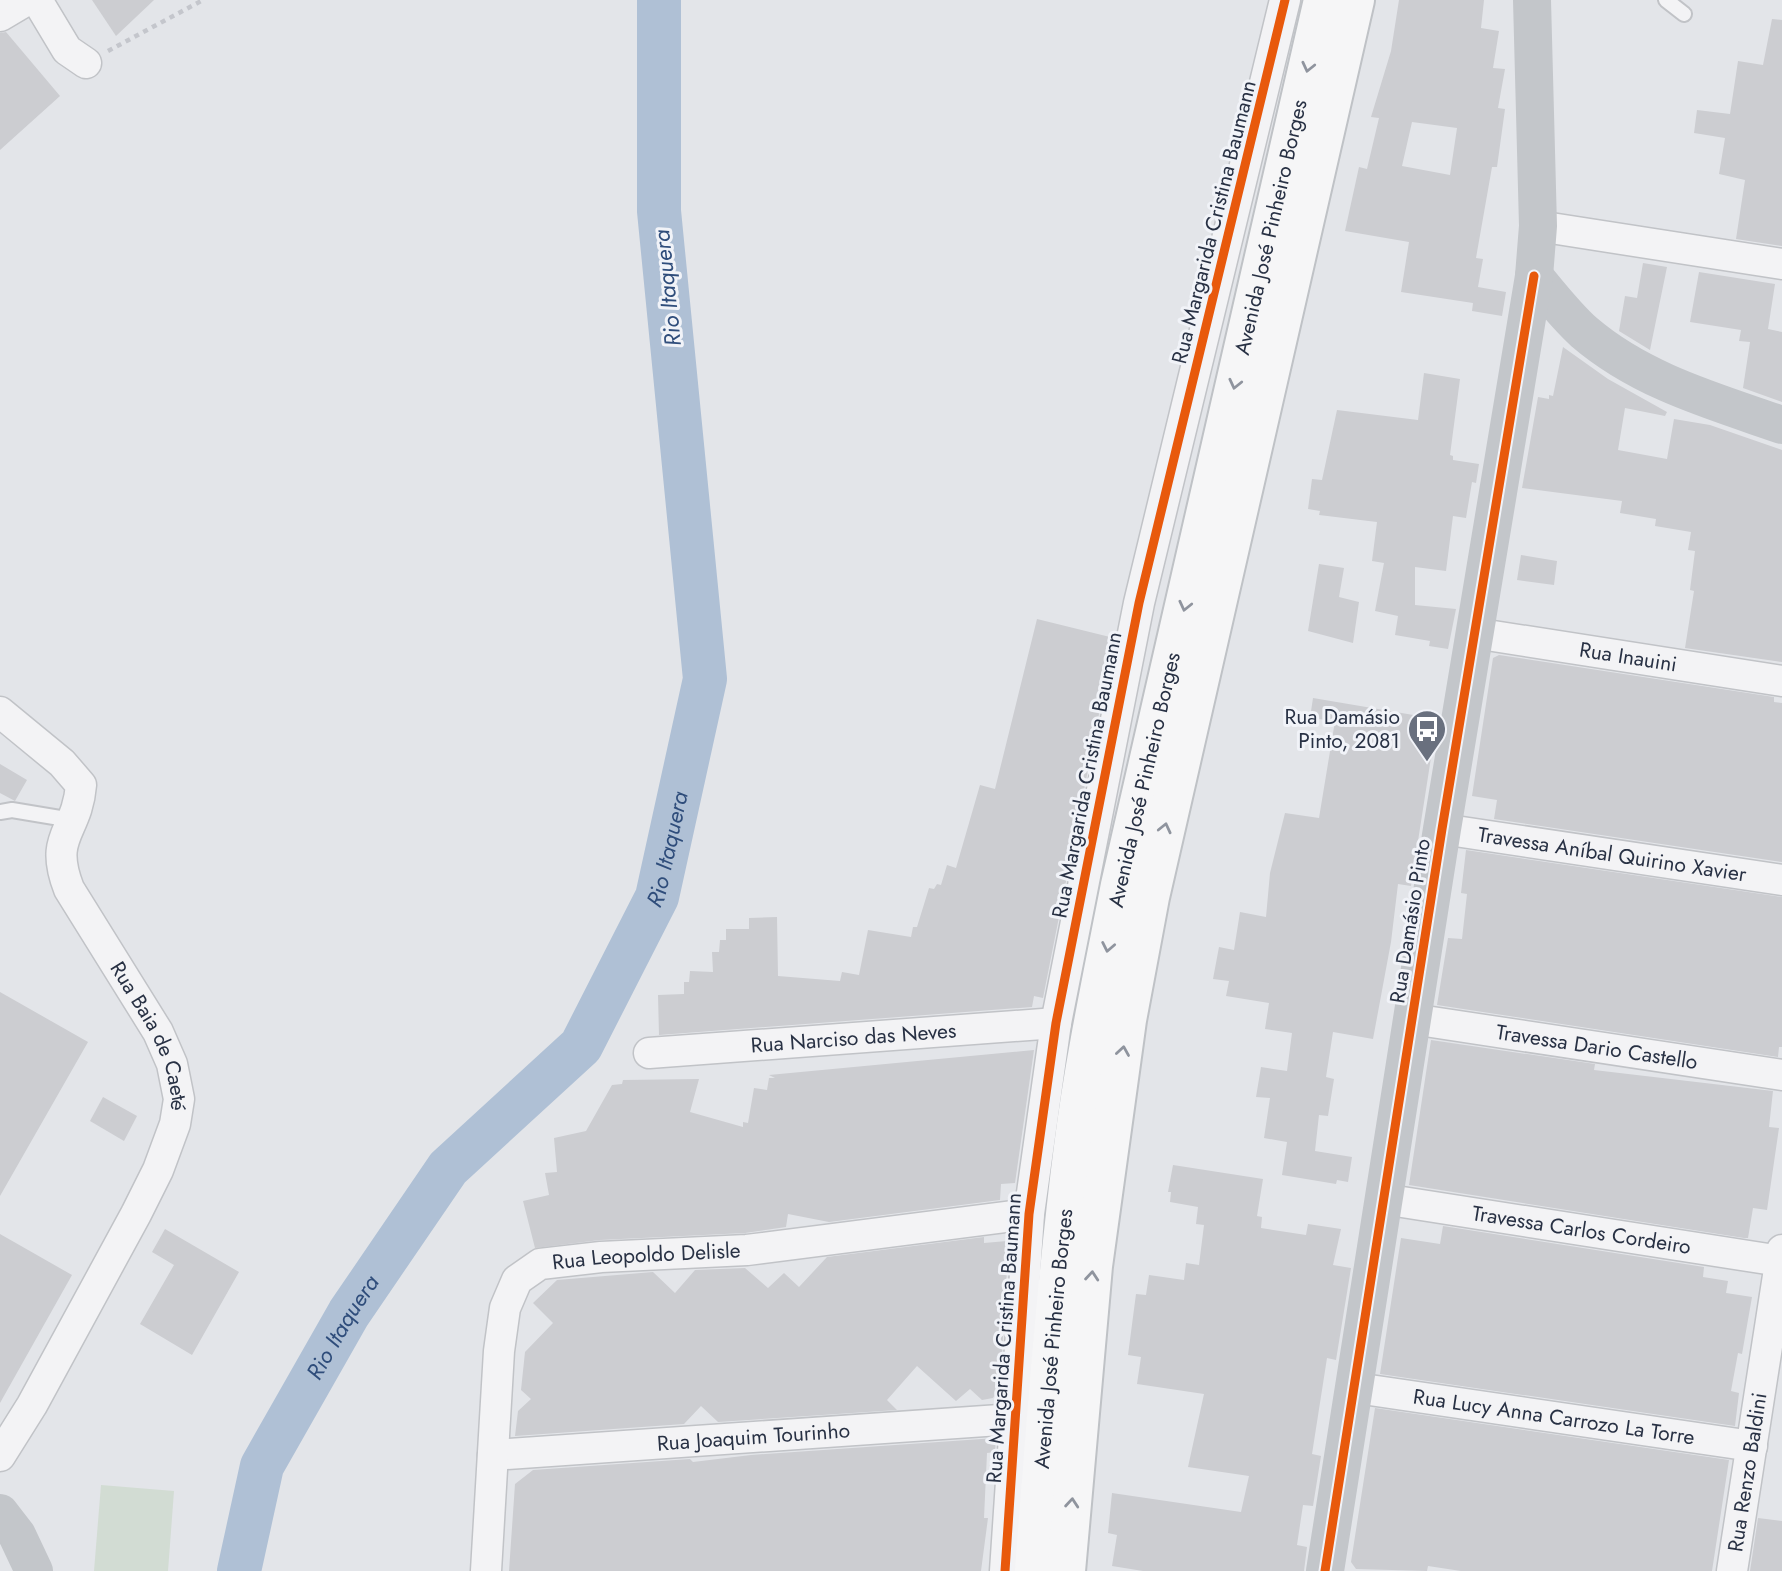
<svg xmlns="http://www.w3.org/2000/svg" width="1782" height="1571" font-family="Jost,sans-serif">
<rect width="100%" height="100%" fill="#e3e5e9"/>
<path fill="#d2dcd3" d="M101 1485 174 1491 168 1571H94Z"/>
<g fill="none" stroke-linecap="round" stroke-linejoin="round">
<path stroke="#afc0d5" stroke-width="44" id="s1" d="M239 1571 262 1466 349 1313 448 1168 581 1046 657 897 705 679 659 211V0"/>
</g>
<g fill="#cccdd1" fill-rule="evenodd">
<path d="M92 0H154L116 36Z"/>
<path d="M1399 0H1484L1481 28 1499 31 1493 68 1505 69 1498 108 1505 109 1497 167H1492L1476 258 1483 259 1478 287 1506 292 1502 316 1472 311 1473 303 1401 292 1409 242 1345 231 1359 167 1367 169 1379 118 1371 117 1391 51ZM1412 122 1457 128 1450 175 1402 166Z"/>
<path d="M1772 19 1782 20V246L1736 239 1745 180 1719 174 1725 138 1694 133 1697 110 1730 114 1738 61 1763 65Z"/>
<path d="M6 32 60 96 0 150V33Z"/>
<path d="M1643 263 1667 267 1650 350 1619 331 1625 296 1637 298Z"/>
<path d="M1699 272 1775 284 1768 329 1782 332V402L1743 388 1750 342 1739 341 1741 330 1690 322Z"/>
<path d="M1563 347 1608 379 1667 412 1665 416 1625 408 1618 450 1667 459 1674 419 1710 425 1782 450V662L1685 648 1694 591 1690 590 1695 551 1688 550 1691 532 1655 526 1656 519 1620 513 1622 501 1522 488 1538 397 1549 399V395L1553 396Z"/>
<path d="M1424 373 1460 379 1450 455 1453 456V460L1479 464 1476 483 1472 482 1466 518 1453 516 1446 571 1415 567V605L1456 609 1448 649 1429 646 1430 641 1395 635 1398 616 1375 611 1384 563 1372 561 1377 522 1319 515 1320 511 1308 509 1312 479 1322 480 1337 410 1418 420Z"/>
<path d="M1521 555 1557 561 1554 585 1517 580Z"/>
<path d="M1319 564 1344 568 1339 597 1359 602 1353 643 1308 631Z"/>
<path d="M1037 619 1114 638 1043 998 1034 996 1032 1007 659 1035 658 995 684 994V982H689L690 971 713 972 712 952H719L720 940H726V929H749V918L777 917 778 976 840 981 842 972 859 975 868 930 911 937 913 927H917L929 888 934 889 937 884 941 885 947 865 956 868 980 785 995 789Z"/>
<path d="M1499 655 1774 697V702L1782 703V862L1494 819 1497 800 1472 796 1493 658Z"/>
<path d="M1313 698 1437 719 1411 886 1398 884 1391 942 1373 1039 1333 1032 1326 1077 1334 1079 1328 1116 1319 1115 1315 1151 1352 1157 1348 1182 1337 1180 1336 1184 1282 1175 1287 1142 1264 1138 1270 1098 1256 1097 1261 1067 1287 1071 1292 1033 1265 1029 1269 1003 1226 996 1229 981 1213 979 1219 947 1234 950 1240 912 1266 917 1270 873 1285 813 1319 818 1335 721 1310 718Z"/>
<path d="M0 764 27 780 15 801 0 793Z"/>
<path d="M1466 850 1782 897V1047H1779L1778 1057 1437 1005 1448 938 1462 939 1467 894 1461 893Z"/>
<path d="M0 992 88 1042 0 1196Z"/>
<path d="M1431 1040 1595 1064 1594 1070 1773 1091 1769 1127 1779 1128 1767 1210 1753 1208 1748 1238H1744L1409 1185Z"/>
<path d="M1034 1050 1015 1183 1001 1184 1000 1200 829 1222 788 1214 786 1227 745 1233 600 1240 535 1248 523 1201 549 1195 545 1173 557 1172 554 1138 586 1131 612 1085 622 1084 623 1080 699 1079 690 1112 743 1127V1122L748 1123 754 1088 767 1090 769 1078H775L769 1075Z"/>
<path d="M103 1097 137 1116 124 1141 90 1121Z"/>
<path d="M1173 1165 1263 1179 1257 1216 1262 1217 1261 1228 1306 1235 1308 1224 1341 1229 1333 1265 1351 1268 1336 1360 1327 1358 1312 1454 1321 1456 1313 1506 1303 1505 1297 1545 1307 1547 1304 1571H1143L1112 1566 1117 1535 1108 1533 1112 1493 1241 1512 1249 1476 1188 1467 1204 1394 1137 1384 1141 1357 1128 1355 1136 1294 1146 1295 1149 1275 1184 1280 1186 1263 1199 1265 1204 1225 1196 1224 1198 1207 1170 1202 1171 1192H1168Z"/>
<path d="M1443 1226 1704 1267 1703 1277 1728 1281 1726 1293 1752 1297 1742 1354 1738 1353 1731 1391 1739 1393 1735 1426 1380 1374 1401 1238 1440 1244Z"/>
<path d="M165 1229 239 1272 192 1355 140 1324 174 1265 152 1252Z"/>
<path d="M0 1234 72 1275 0 1403Z"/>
<path d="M984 1237V1243L1007 1241 1008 1252 1000 1387 993 1398 982 1400 970 1389 956 1401 917 1366 887 1400 897 1410 718 1422 701 1406 684 1424 515 1436 518 1411 531 1399 521 1390 525 1352 553 1323 533 1303 557 1280 653 1272 675 1293 695 1270 745 1268 768 1288 784 1273 799 1287 827 1257Z"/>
<path d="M1375 1408 1729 1460 1712 1571H1461L1428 1566 1427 1571 1356 1569 1351 1562Z"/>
<path d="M996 1438 995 1452 987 1453 984 1518H988L981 1571H509L515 1484 533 1470 690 1459 693 1462 751 1455Z"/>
<path d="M1758 1518 1782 1521V1571H1750Z"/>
</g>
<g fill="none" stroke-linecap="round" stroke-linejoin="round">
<defs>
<g id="lane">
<path d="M1666 0 1684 14"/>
<path d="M0 812 12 810 72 820"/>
</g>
<g id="street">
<path d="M37 0 67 50 86 63"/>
<path d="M0 16 27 0"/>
<path d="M1538 226 1782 264"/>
<path id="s2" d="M1474 633 1782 681"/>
<path id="s3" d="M0 712 62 763 81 785C77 834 48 835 69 889L158 1032 172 1064 179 1099 175 1124 158 1170 136 1214 32 1405 0 1456"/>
<path id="s4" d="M1442 829 1782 880"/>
<path id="s5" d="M1412 1019 1782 1075"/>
<path id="s6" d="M649 1053 1056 1023"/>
<path id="s7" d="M1383 1199 1780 1261"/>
<path id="s8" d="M1356 1388 1752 1446"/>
<path id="s9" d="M493 1455 1014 1419"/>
<path id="s10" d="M486 1571 499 1351 505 1308 517 1280 540 1264 601 1257 747 1250 1029 1214"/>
<path d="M1005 1571 1029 1214 1056 1023 1139 603 1285 0"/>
<path id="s11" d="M1732 1571 1782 1250"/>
</g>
<g id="primary">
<path id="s12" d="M1034 1571C1045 1429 1055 1288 1073 1147 1084 1059 1103 972 1120 885L1323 0"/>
<path d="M1066 1571 1093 1266 1127 1020 1150 897 1355 0"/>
</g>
</defs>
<use href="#lane" stroke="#c1c3c7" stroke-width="18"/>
<use href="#street" stroke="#c1c3c7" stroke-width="33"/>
<use href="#primary" stroke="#bfc2c6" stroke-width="42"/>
<path stroke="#c4c6cc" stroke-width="4.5" stroke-dasharray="5 5" stroke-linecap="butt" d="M108 51 203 0"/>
<use href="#lane" stroke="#f3f3f5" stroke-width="14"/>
<use href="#street" stroke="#f3f3f5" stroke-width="30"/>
<g stroke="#c3c6ca" stroke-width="38">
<path d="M1534 276C1550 295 1566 316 1584 332 1641 381 1713 401 1782 425"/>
<path d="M0 1513 17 1535 34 1571"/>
<path d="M1325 1571 1442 829 1534 276 1538 226 1532 0"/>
</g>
<use href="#primary" stroke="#f6f6f7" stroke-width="38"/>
<defs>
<g id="cycleway">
<path d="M1005 1571 1029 1214 1056 1023 1139 603 1285 0"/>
<path d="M1325 1571 1442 829 1534 276"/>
</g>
</defs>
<use href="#cycleway" stroke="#f1f3f8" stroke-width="13"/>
<use href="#cycleway" stroke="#e8590c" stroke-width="9"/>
</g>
<defs><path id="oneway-chevron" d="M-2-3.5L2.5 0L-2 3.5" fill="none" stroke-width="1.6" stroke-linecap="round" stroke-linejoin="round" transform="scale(1.75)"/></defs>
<g stroke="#8f949e">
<use href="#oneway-chevron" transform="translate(1308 67) rotate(103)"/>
<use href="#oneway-chevron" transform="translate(1235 384) rotate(103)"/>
<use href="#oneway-chevron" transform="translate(1185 606) rotate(103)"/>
<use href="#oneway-chevron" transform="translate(1165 828) rotate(-77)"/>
<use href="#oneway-chevron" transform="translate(1108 947) rotate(101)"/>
<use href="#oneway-chevron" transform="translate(1123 1051) rotate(-81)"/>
<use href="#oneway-chevron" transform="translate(1092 1276) rotate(-85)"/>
<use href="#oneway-chevron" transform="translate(1072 1503) rotate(-85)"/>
</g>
<defs>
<symbol id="bus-pin" viewBox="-11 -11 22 30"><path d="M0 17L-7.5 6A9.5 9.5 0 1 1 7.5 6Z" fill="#69707e" stroke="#f1f3f8"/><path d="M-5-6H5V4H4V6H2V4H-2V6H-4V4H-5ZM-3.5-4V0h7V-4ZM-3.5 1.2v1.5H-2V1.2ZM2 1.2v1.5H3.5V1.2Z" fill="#fff"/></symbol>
</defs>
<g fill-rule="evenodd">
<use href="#bus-pin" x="1405" y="707" width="44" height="60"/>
</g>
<g text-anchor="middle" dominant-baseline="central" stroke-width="6" stroke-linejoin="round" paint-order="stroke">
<g font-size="21" fill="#283144" stroke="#f1f3f8">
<text transform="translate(1214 222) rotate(-76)">Rua Margarida Cristina Baumann</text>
<text stroke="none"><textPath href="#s12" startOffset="1367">Avenida José Pinheiro Borges</textPath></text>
<text stroke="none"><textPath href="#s2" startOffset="156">Rua Inauini</textPath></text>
<text transform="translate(1087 775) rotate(-79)">Rua Margarida Cristina Baumann</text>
<text stroke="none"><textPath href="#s12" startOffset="800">Avenida José Pinheiro Borges</textPath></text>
<text stroke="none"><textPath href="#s4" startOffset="172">Travessa Aníbal Quirino Xavier</textPath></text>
<text transform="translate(1410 921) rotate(-81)">Rua Damásio Pinto</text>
<text stroke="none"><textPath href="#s3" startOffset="387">Rua Baia de Caeté</textPath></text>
<text stroke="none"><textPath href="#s6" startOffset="205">Rua Narciso das Neves</textPath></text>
<text stroke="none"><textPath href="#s5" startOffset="187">Travessa Dario Castello</textPath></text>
<text stroke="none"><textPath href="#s7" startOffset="201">Travessa Carlos Cordeiro</textPath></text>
<text stroke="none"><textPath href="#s10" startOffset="429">Rua Leopoldo Delisle</textPath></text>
<text transform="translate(1004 1338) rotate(-86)">Rua Margarida Cristina Baumann</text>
<text stroke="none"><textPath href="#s12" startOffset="233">Avenida José Pinheiro Borges</textPath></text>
<text stroke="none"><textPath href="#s8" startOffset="200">Rua Lucy Anna Carrozo La Torre</textPath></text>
<text stroke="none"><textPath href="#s9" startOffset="261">Rua Joaquim Tourinho</textPath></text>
<text stroke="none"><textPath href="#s11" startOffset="100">Rua Renzo Baldini</textPath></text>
</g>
<g font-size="21" fill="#283144" stroke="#f1f3f8" text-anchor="end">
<text x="1400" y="717">Rua Damásio<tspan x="1400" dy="24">Pinto, 2081</tspan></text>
</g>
<g font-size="23" font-style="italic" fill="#2f4d7b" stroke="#f1f3f8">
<text transform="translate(667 288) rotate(-96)">Rio Itaquera</text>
<text stroke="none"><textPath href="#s1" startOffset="856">Rio Itaquera</textPath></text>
<text stroke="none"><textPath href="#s1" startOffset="268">Rio Itaquera</textPath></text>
</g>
</g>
</svg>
